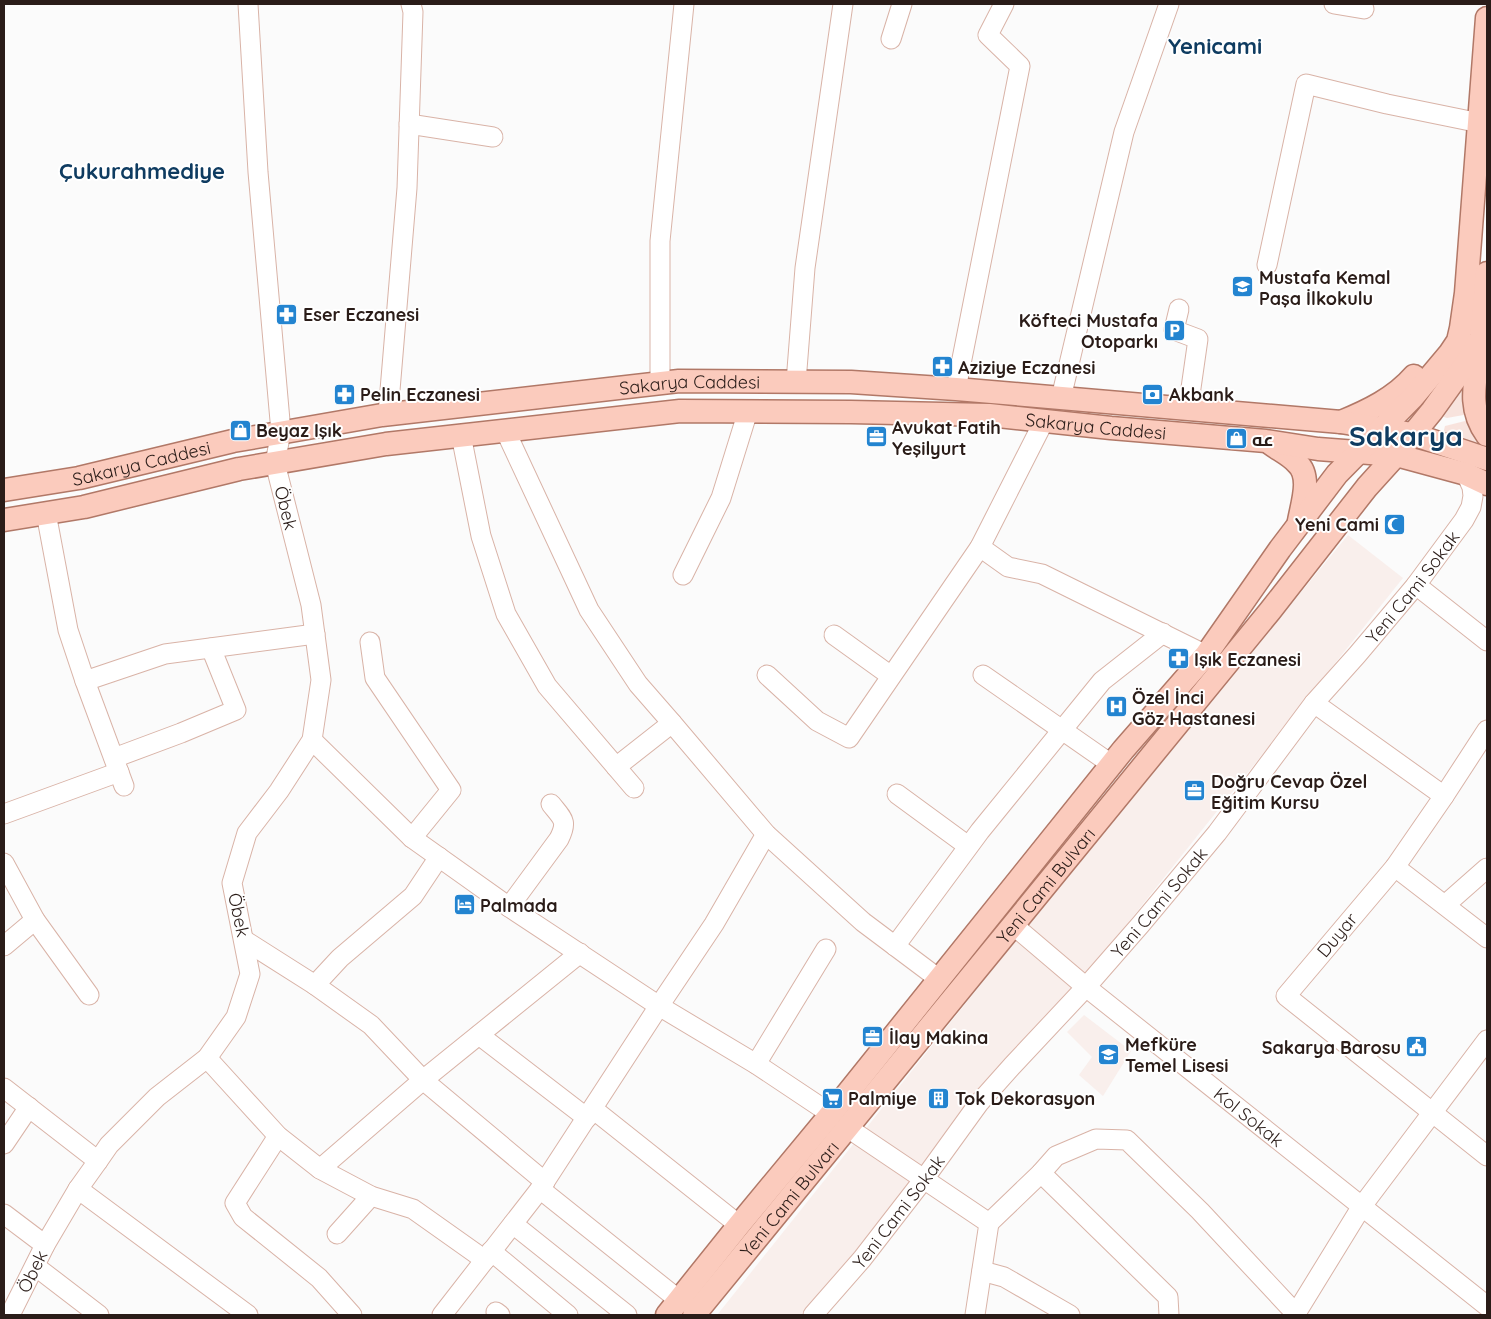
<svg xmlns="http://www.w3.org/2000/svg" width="1491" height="1319" font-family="Quicksand,Cairo,sans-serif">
<rect width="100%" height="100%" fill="#fbfbfb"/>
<g fill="#f9efec">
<path d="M1348 535 1403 578 1092 968 807 1315H717L1033 919Z"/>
<path d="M1084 1015 1131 1051 1103 1096 1079 1075 1092 1057 1067 1032Z"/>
</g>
<g fill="#f8e3dd">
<path d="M1468 376 1469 414 1447 418 1441 416Z"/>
<path d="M1469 420 1481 440 1477 446 1443 434 1445 426Z"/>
</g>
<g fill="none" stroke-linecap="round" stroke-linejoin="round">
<defs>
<g id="minor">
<path d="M1334 4 1364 9"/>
<path d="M891 39 902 4"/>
<path d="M409 124 493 137"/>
<path d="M1267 265 1306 84 1387 104 1480 123"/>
<path d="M1179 309 1174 330 1198 339 1188 409"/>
<path d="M796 382 805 268 843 4"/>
<path d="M660 383V241L684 4"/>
<path d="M956 389 1020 66 988 35 1004 4"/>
<path d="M1061 398 1124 132 1169 4"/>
<path d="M388 414 407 188 413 12 411 4"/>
<path d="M505 430 589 610 638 684 672 723 766 834 863 922 939 979"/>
<path d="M461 435 481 536 506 614 547 686 634 788"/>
<path d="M46 513 68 630 85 681 124 786"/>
<path d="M980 547 1008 567 1042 574 1206 655"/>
<path d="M683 575 721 498 748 411"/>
<path d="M1416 585 1487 641"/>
<path d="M834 635 891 676"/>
<path d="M370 642 375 678 451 790 412 838"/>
<path d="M767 675 817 721 849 738 980 547 1044 421"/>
<path d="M983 675 1111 764"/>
<path d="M85 681 165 654 315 634"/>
<path d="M1314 703 1444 796 1395 867 1286 996 1487 1156"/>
<path d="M312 740 412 838 509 907 659 1006 756 1064 831 1114"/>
<path d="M114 758 181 733 236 710 211 648"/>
<path d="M616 767 672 723"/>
<path d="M897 794 968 846"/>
<path d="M1444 796 1487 730"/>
<path d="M4 814 119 772"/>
<path d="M4 863 35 920 89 995"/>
<path d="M1395 867 1487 938"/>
<path d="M1445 905 1487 868"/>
<path d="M509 907 559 839C568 821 563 819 551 804"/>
<path id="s1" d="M1013 925 1086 987 1487 1306"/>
<path d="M244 940 315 985 371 1025 423 1080 545 1182"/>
<path d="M4 946 35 920"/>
<path d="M895 946 980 831 1102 681 1163 633"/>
<path d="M315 985 340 958 413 896 439 857"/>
<path d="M479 1035 587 1118"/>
<path d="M207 1058 278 1136 320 1169 371 1196 413 1209 485 1260"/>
<path d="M756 1064 826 949"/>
<path d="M4 1088 98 1161"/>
<path d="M593 1109 739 1225"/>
<path d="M848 1128 989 1223 975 1315"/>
<path d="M278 1136 235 1203 243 1217 319 1278 352 1315"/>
<path d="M4 1144 29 1107"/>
<path d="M320 1169 423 1080 580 953"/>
<path d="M1041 1173 1168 1297 1169 1315"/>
<path d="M78 1189 248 1315"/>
<path d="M540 1189 679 1300"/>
<path d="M4 1214 45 1245"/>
<path d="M989 1223 1041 1173 1056 1156 1096 1139 1127 1140 1200 1211 1297 1315"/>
<path d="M513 1224 627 1315"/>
<path d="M337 1234 371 1196"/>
<path d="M491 1251 568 1315"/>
<path d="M35 1266 99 1315"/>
<path d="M982 1271 1004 1277 1070 1315"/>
<path d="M496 1312 500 1315"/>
<path id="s2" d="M10 1315 45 1245 78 1189 98 1161 109 1145 157 1097 207 1058 236 1017 250 974 232 883 247 833 279 791 312 740 321 680 311 605 275 463 281 432 258 172 248 4"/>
<path d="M442 1315 540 1189 659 1006 714 924 766 834"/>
<path id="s3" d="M813 1315 862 1259 924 1179 979 1103 1012 1066 1086 987 1141 924 1217 833 1314 703 1357 655 1416 585 1464 520 1471 507 1473 496 1472 487 1466 474"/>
<path d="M1295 1315 1362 1206 1487 1040"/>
</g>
<g id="major">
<path d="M1480 347C1476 380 1466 406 1487 435"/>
<path d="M1341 422C1368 411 1395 398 1414 376"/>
<path d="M1271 444C1279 450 1290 455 1297 463 1312 476 1302 504 1299 521"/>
<path id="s4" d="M4 490 79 478 233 441 382 415 679 381 851 382 956 389 1341 422 1412 434 1487 459"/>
<path id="s5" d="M4 520 84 507 239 469 386 444 680 411 851 412 989 415 1111 428 1266 441 1318 449 1396 455 1466 474 1487 484"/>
<path d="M667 1315 739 1225 831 1114 1123 750 1206 655 1280 549 1337 474 1413 397 1450 353 1458 341 1461 328 1466 293 1487 18"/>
<path id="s6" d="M694 1315 1270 611 1367 487 1396 455 1432 411 1465 365 1481 338 1487 273"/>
</g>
</defs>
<use href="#minor" stroke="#d9b3a7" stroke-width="21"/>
<use href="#major" stroke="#b17867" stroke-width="25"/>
<use href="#minor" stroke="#fff" stroke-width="19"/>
<use href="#major" stroke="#fbcbbd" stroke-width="22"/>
</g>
<defs>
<symbol id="school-square" viewBox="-11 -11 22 22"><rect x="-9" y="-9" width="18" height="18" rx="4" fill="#2384d0" stroke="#fff"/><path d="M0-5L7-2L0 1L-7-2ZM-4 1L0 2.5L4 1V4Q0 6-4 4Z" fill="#fff"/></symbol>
<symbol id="pharmacy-square" viewBox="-11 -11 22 22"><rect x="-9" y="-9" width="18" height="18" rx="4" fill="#2384d0" stroke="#fff"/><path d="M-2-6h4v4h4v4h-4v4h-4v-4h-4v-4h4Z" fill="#fff"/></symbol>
<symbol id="parking-square" viewBox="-11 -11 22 22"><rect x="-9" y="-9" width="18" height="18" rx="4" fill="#2384d0" stroke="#fff"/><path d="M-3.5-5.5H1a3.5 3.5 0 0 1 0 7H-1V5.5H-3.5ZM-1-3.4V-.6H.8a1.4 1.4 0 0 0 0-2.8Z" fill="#fff"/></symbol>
<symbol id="bank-square" viewBox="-11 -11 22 22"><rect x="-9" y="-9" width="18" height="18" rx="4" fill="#2384d0" stroke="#fff"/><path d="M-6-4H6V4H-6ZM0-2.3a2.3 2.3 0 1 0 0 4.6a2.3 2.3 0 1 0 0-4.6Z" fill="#fff"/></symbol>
<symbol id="shop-square" viewBox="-11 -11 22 22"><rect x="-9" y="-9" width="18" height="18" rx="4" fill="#2384d0" stroke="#fff"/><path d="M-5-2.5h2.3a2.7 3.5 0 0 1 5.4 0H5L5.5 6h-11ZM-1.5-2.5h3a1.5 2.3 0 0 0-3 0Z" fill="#fff"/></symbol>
<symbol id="office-square" viewBox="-11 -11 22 22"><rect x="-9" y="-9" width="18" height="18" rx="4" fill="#2384d0" stroke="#fff"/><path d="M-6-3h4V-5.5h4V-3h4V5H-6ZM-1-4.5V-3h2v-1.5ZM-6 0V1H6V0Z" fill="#fff"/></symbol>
<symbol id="mosque-square" viewBox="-11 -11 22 22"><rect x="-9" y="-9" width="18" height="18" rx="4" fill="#2384d0" stroke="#fff"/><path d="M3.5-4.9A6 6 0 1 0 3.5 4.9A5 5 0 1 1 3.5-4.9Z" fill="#fff"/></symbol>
<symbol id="hospital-square" viewBox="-11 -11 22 22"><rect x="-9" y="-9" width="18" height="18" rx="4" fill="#2384d0" stroke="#fff"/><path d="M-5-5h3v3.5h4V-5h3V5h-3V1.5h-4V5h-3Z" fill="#fff"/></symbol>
<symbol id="hotel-square" viewBox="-11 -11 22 22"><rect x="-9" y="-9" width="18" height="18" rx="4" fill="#2384d0" stroke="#fff"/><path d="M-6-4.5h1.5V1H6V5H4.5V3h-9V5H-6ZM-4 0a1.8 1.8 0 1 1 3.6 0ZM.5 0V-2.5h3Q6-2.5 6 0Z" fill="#fff"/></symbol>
<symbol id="civic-square" viewBox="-11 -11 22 22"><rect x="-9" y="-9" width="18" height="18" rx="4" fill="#2384d0" stroke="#fff"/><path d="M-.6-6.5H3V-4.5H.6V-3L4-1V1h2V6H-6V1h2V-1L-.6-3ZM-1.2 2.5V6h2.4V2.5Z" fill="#fff"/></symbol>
<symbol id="supermarket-square" viewBox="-11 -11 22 22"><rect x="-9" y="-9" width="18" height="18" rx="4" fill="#2384d0" stroke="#fff"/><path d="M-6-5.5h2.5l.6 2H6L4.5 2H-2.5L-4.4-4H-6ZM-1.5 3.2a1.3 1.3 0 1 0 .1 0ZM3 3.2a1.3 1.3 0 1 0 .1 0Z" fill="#fff"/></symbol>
<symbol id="building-square" viewBox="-11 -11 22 22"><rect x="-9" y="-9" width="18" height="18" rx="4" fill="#2384d0" stroke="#fff"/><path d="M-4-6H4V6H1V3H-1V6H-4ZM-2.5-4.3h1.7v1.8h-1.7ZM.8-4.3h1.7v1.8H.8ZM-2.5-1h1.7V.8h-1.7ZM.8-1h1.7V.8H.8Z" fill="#fff"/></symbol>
</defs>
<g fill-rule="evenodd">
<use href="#school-square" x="1230" y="274" width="25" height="25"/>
<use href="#pharmacy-square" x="274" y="302" width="25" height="25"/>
<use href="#parking-square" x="1162" y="318" width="25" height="25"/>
<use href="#pharmacy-square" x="930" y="354" width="25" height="25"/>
<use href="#pharmacy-square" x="332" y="382" width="25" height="25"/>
<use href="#bank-square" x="1140" y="382" width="25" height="25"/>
<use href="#shop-square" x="228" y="418" width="25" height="25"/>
<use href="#office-square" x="864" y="424" width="25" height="25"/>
<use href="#shop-square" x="1224" y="426" width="25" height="25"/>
<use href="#mosque-square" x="1382" y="512" width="25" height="25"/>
<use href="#pharmacy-square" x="1166" y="646" width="25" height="25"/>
<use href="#hospital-square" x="1104" y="694" width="25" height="25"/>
<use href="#office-square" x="1182" y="778" width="25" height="25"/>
<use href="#hotel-square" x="452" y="892" width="25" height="25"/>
<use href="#office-square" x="860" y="1024" width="25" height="25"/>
<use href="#civic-square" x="1404" y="1034" width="25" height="25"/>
<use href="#school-square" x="1096" y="1042" width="25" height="25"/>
<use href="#supermarket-square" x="820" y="1086" width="25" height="25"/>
<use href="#building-square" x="926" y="1086" width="25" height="25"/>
</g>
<g text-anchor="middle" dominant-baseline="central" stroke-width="4" stroke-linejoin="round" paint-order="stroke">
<g font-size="18" font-weight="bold" fill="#2a1c18" stroke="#fff" text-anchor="start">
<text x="1259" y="277">Mustafa Kemal<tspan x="1259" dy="21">Paşa İlkokulu</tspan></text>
<text x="303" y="314">Eser Eczanesi</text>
<text x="1158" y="320" text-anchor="end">Köfteci Mustafa<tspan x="1158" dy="21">Otoparkı</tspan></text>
<text x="958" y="367">Aziziye Eczanesi</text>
<text x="360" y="394">Pelin Eczanesi</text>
<text x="1169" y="394">Akbank</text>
<text x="892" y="427">Avukat Fatih<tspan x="892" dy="21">Yeşilyurt</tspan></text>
<text x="256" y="430">Beyaz Işık</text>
<text x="1252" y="439">عه</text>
<text x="1379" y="524" text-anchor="end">Yeni Cami</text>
<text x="1194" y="659">Işık Eczanesi</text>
<text x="1132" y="697">Özel İnci<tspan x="1132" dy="21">Göz Hastanesi</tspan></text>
<text x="1211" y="781">Doğru Cevap Özel<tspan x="1211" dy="21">Eğitim Kursu</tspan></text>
<text x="480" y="905">Palmada</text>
<text x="889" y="1037">İlay Makina</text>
<text x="1125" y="1044">Mefküre<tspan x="1125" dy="21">Temel Lisesi</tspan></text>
<text x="1401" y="1047" text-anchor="end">Sakarya Barosu</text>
<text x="848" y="1098">Palmiye</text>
<text x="955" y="1098">Tok Dekorasyon</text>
</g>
<g font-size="18" fill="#2a1c18" stroke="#fff">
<text stroke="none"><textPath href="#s4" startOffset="695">Sakarya Caddesi</textPath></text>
<text stroke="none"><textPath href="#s5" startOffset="1102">Sakarya Caddesi</textPath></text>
<text stroke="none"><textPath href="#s4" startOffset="140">Sakarya Caddesi</textPath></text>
<text transform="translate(286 508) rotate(76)">Öbek</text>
<text stroke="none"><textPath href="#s3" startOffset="944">Yeni Cami Sokak</textPath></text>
<text stroke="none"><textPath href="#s6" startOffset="555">Yeni Cami Bulvarı</textPath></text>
<text stroke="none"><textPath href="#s3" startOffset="539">Yeni Cami Sokak</textPath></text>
<text transform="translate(239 915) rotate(78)">Öbek</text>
<text transform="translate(1337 935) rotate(-50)">Duyar</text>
<text stroke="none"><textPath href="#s1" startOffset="304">Kol Sokak</textPath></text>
<text stroke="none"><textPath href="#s6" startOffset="150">Yeni Cami Bulvarı</textPath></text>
<text stroke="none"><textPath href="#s3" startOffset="134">Yeni Cami Sokak</textPath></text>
<text stroke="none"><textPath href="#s2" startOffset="49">Öbek</textPath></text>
</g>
<g font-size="22" font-weight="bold" fill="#0f3c61" stroke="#fff">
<text x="1215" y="46">Yenicami</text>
<text x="142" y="171">Çukurahmediye</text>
</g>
<g font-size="28" font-weight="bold" fill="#0f3c61" stroke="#fff">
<text x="1406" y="435">Sakarya</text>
</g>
</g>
<rect width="1491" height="1319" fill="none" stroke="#2a1c18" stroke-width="10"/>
</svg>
